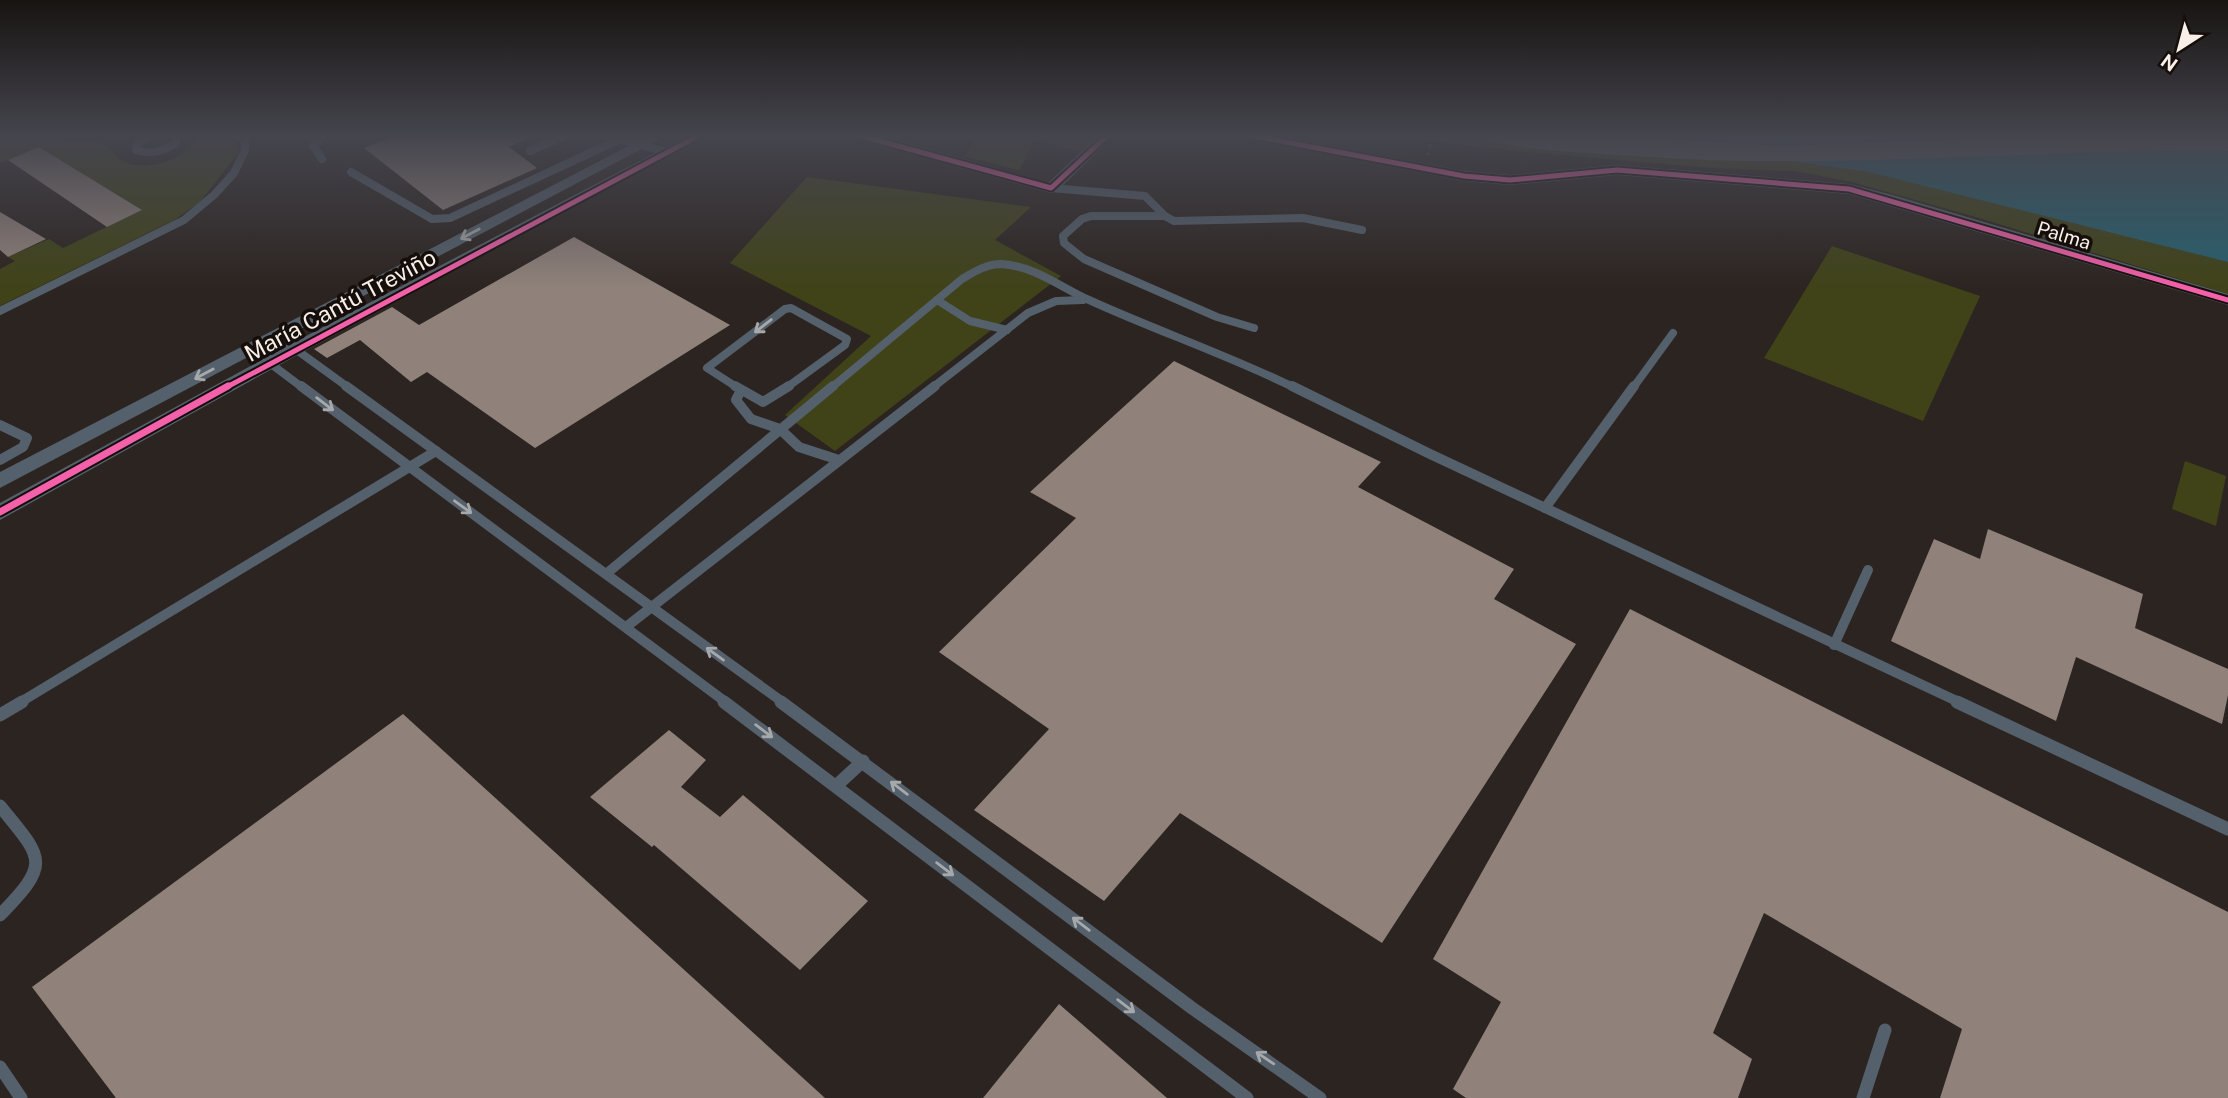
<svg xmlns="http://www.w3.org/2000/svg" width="2228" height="1098" font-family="'Public Sans',sans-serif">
<rect width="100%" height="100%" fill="#2c2420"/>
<g fill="#404318">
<path d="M979 135H1098L1083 152 1034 141 1019 170 964 156Z"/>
<path d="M1382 135H2228V294L1979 218 1852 182 1796 171 1712 168 1515 151Z"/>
<path d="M200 136 228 138 237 144 239 152 200 202 176 219 0 306V269L15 261 8 257 49 239 63 248 142 210 39 147 0 163V139L99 142C111 147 114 157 125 162 148 173 188 158 200 136Z"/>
<path d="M807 177 1031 207 995 240 1061 276 835 451 785 415 871 336 730 263Z"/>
<path d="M1832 246 1980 296 1923 421 1764 358Z"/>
<path d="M2185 461 2226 476 2216 526 2172 509Z"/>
</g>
<path fill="#286170" d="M1609 135H2165L2228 145V262L1869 172Z"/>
<g fill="#90827b">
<path d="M397 135H535L509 147 537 168 443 210 364 148Z"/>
<path d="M39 147 142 210 107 227 8 160Z"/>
<path d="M0 212 46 239 8 257 0 250Z"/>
<path d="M574 237 730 325 535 448 427 372 411 382 360 340 327 358 314 349 392 307 419 325Z"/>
<path d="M1174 361 1381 462 1358 487 1514 569 1494 599 1576 644 1382 943 1180 813 1104 901 974 810 1049 729 939 652 1076 518 1030 492Z"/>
<path d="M1988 529 2143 594 2135 628 2228 669V695L2222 724 2076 657 2056 721 1891 641 1934 539 1980 559Z"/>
<path d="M1630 609 2228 912V1098H1940L1962 1029 1764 913 1713 1033 1752 1059 1738 1098H1466L1453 1089 1501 1002 1433 959Z"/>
<path d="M403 714 825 1098H116L32 987Z"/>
<path d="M669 730 706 760 681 787 720 817 743 795 868 901 800 970 654 845 652 847 590 797Z"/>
<path d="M1059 1004 1167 1098H983Z"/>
</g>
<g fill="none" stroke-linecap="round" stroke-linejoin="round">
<path stroke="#5e6065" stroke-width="2.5" stroke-dasharray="4.5 4.5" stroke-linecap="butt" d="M1421 135 1432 137 1428 155"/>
<g stroke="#54606b" stroke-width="8">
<path d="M152 135 137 143 136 150C151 155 163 152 176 143V135"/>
<path d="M603 135 667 152"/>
<path d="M530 151 566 135"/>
<path d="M322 159 313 146 323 135"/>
<path d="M351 172 432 219 450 218 618 140"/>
<path d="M1051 188 1145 196 1165 216 1174 221 1303 218 1362 230"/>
<path d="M1163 216H1091L1082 219 1063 236 1064 243 1084 259 1217 317 1254 328"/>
<path d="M937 300 970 321 1007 330"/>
<path d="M0 311 184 220 214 195 234 173 245 150V139L235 135"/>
<path d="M276 335 349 388"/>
<path d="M251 349 303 388"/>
<path d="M738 388 707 368 785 309 791 308 847 339 845 345 786 388"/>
<path d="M831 388 962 279C974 272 986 264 1001 264 1035 266 1060 287 1089 300 1157 331 1228 355 1295 388"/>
<path d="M932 388 1028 313 1056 301 1083 300"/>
<path d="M1633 388 1673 333"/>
</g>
<g stroke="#54606b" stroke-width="10">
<path d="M301 386 727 703"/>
<path d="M346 386 784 703"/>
<path d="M735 386 763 402 789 386"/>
<path d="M1292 386 1430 454 1961 703"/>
<path d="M741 390 736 400 751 419 780 429 799 447 839 460"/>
<path d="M0 425 27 438 23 447 0 460"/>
<path d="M1545 508 1634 386"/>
<path d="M606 574 833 386"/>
<path d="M626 627 935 386"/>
<path d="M1834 645 1868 570"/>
<path d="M19 703 436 451"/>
</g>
<g stroke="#54606b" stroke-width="13">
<path d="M724 702 1247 1098"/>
<path d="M781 702 1192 1008 1320 1098"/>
<path d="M1957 702 2228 829"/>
<path d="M0 715 22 702"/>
<path d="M836 786 863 761"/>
<path d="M0 806C43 859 52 862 0 915"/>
<path d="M0 1067 21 1098"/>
<path d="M1863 1098 1885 1030"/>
</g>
<g fill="#54606b" fill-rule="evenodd">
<path d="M650 135H668L0 488V472Z"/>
<path d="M689 135H707L301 353 0 520V503L289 345Z"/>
<path d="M851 135 883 136 1048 183 1099 135H1115L1057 191 1051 193 853 138Z"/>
<path d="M1242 135H1273L1464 171 1510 175 1617 165 1849 184 1893 195 2228 294V305L1849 194 1617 175 1510 185 1464 181 1249 139Z"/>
</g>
<path fill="#5f656c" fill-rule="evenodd" d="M1487 135H1585L1782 146 2108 135H2228V151C2030 149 1832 171 1634 156 1587 152 1537 152 1491 141Z"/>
<defs>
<g id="cycleway-far1">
<path d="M858 135 1051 188 1108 135"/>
<path d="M1249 135 1464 176 1510 180 1617 170 1849 189 2228 300"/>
<path d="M225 388 700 135"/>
</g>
<path id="cycleway" d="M0 512 228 386"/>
</defs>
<use href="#cycleway-far1" stroke="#150e0a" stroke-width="9"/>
<use href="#cycleway" stroke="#150e0a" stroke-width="11"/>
<use href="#cycleway-far1" stroke="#f560ab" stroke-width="5"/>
<use href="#cycleway" stroke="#f560ab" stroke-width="7"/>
</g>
<defs><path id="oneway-shaft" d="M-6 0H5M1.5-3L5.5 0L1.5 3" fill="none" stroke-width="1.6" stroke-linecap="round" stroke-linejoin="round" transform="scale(1.75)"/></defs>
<g stroke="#a6a8aa">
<use href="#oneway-shaft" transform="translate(470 234) rotate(152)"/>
<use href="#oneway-shaft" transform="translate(763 326) rotate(142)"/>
<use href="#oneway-shaft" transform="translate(204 374) rotate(152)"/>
<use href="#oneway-shaft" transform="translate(325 404) rotate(37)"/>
<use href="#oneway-shaft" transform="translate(463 507) rotate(36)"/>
<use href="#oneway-shaft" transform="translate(715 654) rotate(-144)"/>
<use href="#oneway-shaft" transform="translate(764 731) rotate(37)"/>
<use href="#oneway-shaft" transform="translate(899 788) rotate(-143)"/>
<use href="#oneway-shaft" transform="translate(945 869) rotate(37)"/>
<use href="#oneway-shaft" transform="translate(1081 924) rotate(-143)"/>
<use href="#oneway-shaft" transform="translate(1126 1006) rotate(37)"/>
<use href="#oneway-shaft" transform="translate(1265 1058) rotate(-146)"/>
</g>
<linearGradient id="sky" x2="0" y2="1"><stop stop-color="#181412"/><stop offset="0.47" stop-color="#45454e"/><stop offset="1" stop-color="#45454e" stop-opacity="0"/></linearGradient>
<rect width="2228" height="289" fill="url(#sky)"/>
<g text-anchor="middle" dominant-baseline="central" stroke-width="7" stroke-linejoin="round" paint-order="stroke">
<g font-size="19" fill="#f9efe9" stroke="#150e0a">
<text transform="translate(2064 235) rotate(17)">Palma</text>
</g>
<g font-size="23" fill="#f9efe9" stroke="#150e0a">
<text transform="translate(340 305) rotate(-28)">María Cantú Treviño</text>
</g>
</g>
<g transform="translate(2179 49) rotate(216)" stroke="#150e0a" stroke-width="5" paint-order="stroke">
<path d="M0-5L12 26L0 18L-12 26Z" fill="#f9efe9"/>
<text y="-10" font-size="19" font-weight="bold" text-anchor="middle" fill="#f9efe9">N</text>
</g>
</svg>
